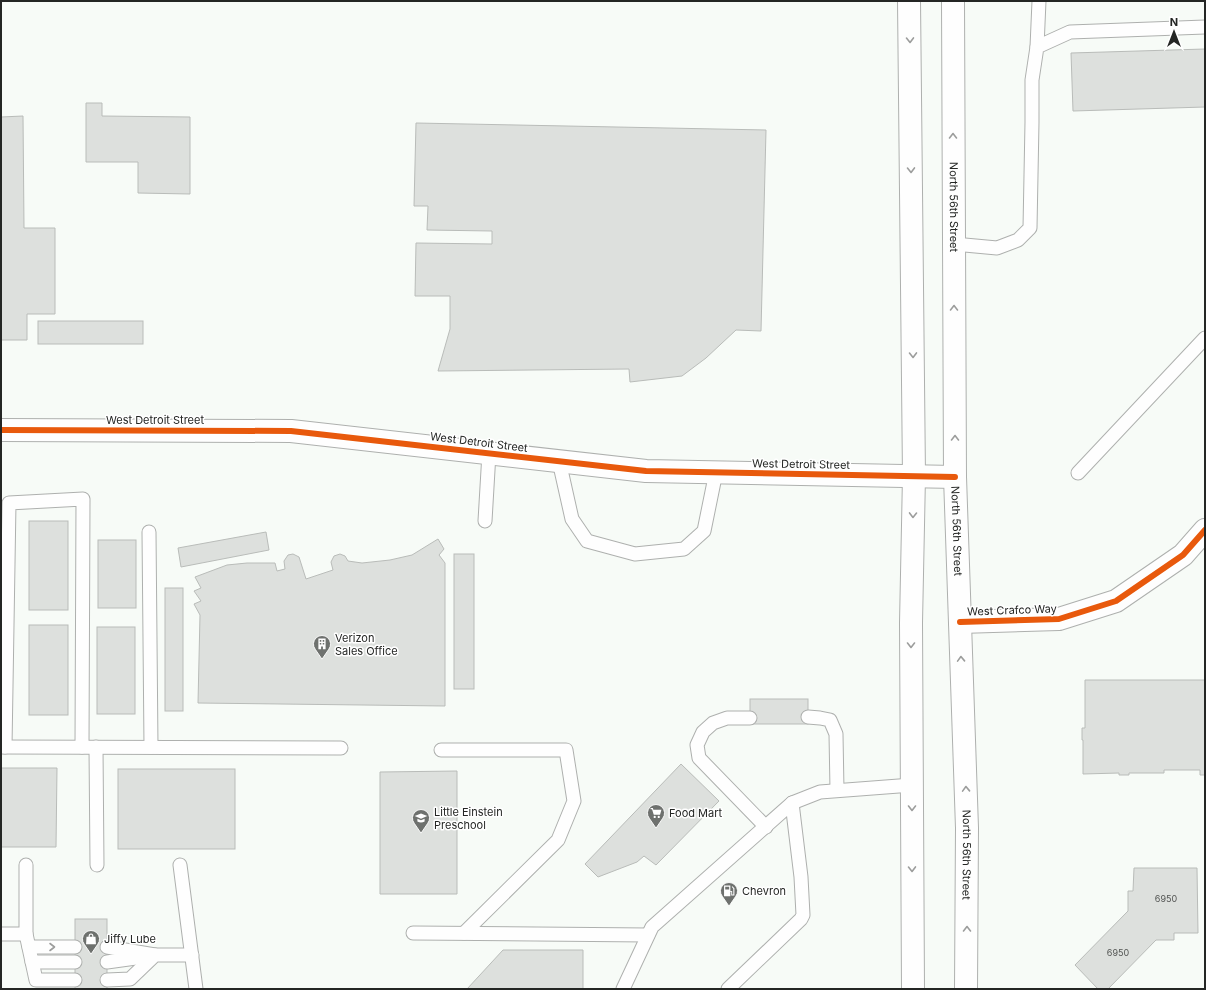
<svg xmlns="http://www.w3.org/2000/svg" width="1206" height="990" font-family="Inter,sans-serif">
<rect width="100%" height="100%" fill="#f7fbf7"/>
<g fill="#dde0dd" stroke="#b9bcb9">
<path d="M1205 49V107L1073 111 1071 53Z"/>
<path d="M86 103H102V116L190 117V194L138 193V162H86Z"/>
<path d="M23 116 24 228H55V314H27V340H1V117Z"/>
<path d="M416 123 766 130 761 331 736 330 706 358 682 376 630 382 629 369 438 371 450 329V296H415L416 243 492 244V231L427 230 428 206H414Z"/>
<rect x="38" y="321" width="105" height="23"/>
<rect x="29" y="521" width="39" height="89"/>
<path d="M266 532 269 550 181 567 178 548Z"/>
<path d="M438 539 444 549 439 555 445 563V706L198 703 200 615 194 604 201 601 194 591 201 588 195 577 227 565 247 563H275L277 571 285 569 284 561 288 555 293 554 299 557 306 579 333 570 331 562 334 556 340 554 345 556 348 561 362 563 390 560 412 555Z"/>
<rect x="98" y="540" width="38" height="68"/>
<rect x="454" y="554" width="20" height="135"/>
<rect x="165" y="588" width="18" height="123"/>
<rect x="29" y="625" width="39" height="90"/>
<rect x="97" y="627" width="38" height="87"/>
<path d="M1085 680H1205V775H1200V770H1164V773H1129V775H1119V773L1083 774V740H1082V728H1085Z"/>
<rect x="750" y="699" width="58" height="25"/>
<path d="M681 764 719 801 656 865 644 856 637 862 598 877 585 864Z"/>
<path d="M1 768H57L56 847H1Z"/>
<rect x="118" y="769" width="117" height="80"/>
<path d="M457 771V894H380V772Z"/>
<path d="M1134 868H1197L1198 933H1174V940H1156L1108 989H1098L1075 965 1128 911V891H1133Z"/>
<rect x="75" y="919" width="32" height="70"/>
<path d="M503 950H583V989H467Z"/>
</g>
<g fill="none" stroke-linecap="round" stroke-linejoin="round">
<defs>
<g id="lane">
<path d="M1037 47 1039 1"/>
<path d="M954 244 997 248 1018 240 1030 228 1032 122V80L1037 47 1070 32 1205 27"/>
<path d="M559 461 572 519 587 541 635 554 684 549 704 531 716 472"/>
<path d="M1078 473 1205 338"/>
<path d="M485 521 489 453"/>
<path d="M149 532 151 747"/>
<path d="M808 717 820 718 830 720 836 734 837 790"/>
<path d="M750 718H727L713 723 703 732 697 745 699 758 766 827"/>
<path d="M1 747 341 748"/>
<path d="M5 747 9 503 83 499 82 747"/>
<path d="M96 747 97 865"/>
<path d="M441 750H566L574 801 558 840 464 933"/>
<path d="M180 865 196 989"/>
<path d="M413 933 648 935"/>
<path d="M1 934H26V865"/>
<path d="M26 934 36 980H75"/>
<path d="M29 947H75"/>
<path d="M107 947 155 955"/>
<path d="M32 962H75"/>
<path d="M107 962 143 957"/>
<path d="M107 980 130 979 155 955H192"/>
<path d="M623 989 652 927 792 803 820 792 912 785"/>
<path d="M728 989 801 919 803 915 801 877 792 803"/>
</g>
<g id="street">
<path d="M1 430 291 431 646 471 955 477"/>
<path d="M960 622 1059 619 1116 601 1183 555 1205 530"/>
</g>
<g id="secondary">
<path d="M909 1 914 476 911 623 913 989"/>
<path id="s1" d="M953 1 955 477 967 828 966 989"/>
</g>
</defs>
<use href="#lane" stroke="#aeb0ae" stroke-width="15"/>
<use href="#street" stroke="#aeb0ae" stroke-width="24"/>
<use href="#secondary" stroke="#aeb0ae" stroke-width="24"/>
<use href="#lane" stroke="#fefefe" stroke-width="13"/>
<use href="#street" stroke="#fefefe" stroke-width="22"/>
<use href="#secondary" stroke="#fefefe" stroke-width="22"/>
<defs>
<g id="cycleway">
<path d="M1 430 291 431 646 471 955 477"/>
<path d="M960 622 1059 619 1116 601 1183 555 1205 530"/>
</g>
</defs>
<use href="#cycleway" stroke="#fff" stroke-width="8"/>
<use href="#cycleway" stroke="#e8590c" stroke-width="6"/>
</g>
<defs><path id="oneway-chevron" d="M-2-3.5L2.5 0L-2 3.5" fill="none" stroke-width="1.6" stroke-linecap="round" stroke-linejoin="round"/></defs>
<g stroke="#9c9d9c">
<use href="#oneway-chevron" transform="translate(910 40) rotate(89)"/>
<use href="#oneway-chevron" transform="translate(953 136) rotate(-90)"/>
<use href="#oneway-chevron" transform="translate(911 170) rotate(89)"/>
<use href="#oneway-chevron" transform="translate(954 308) rotate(-90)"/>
<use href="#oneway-chevron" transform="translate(913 355) rotate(89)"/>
<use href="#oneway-chevron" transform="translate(955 438) rotate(-90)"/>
<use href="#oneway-chevron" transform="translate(913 515) rotate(91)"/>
<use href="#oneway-chevron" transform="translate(911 645) rotate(90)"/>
<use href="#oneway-chevron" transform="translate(961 659) rotate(-92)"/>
<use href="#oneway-chevron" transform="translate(966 789) rotate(-92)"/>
<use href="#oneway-chevron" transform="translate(912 808) rotate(90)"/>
<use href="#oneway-chevron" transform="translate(912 869) rotate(89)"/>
<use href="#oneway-chevron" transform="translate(967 929) rotate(-90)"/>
<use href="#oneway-chevron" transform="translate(52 947)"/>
</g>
<defs>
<symbol id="building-pin" viewBox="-11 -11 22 30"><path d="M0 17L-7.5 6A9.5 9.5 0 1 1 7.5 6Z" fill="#6e716e" stroke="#fff"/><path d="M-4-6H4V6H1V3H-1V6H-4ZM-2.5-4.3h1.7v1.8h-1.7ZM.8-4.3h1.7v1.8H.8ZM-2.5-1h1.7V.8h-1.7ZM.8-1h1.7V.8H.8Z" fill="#fff"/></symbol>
<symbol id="supermarket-pin" viewBox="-11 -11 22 30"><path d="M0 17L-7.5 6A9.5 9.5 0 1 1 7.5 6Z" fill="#6e716e" stroke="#fff"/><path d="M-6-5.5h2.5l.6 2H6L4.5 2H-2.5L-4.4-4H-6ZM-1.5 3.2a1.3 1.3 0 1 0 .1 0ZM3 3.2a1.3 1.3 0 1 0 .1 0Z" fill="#fff"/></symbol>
<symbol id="school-pin" viewBox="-11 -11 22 30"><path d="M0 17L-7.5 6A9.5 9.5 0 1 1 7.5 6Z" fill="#6e716e" stroke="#fff"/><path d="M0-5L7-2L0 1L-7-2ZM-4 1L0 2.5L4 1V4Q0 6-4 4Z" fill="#fff"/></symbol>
<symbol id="fuel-pin" viewBox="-11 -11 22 30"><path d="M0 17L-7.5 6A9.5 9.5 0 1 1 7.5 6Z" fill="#6e716e" stroke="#fff"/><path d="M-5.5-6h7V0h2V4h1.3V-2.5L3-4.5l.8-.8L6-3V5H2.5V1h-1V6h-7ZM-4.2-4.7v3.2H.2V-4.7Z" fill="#fff"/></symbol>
<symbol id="shop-pin" viewBox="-11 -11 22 30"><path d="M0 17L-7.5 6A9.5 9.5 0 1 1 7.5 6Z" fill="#6e716e" stroke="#fff"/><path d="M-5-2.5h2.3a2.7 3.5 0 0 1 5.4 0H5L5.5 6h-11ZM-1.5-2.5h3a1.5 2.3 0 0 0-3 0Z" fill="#fff"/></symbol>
</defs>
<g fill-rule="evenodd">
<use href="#building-pin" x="312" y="634" width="20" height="27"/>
<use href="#supermarket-pin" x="646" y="803" width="20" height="27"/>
<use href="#school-pin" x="411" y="808" width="20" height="27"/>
<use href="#fuel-pin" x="719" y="881" width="20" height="27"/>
<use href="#shop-pin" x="81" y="929" width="20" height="27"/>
</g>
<g text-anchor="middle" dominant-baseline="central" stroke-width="3" stroke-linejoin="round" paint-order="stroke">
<g font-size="9" fill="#525452">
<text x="1166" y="898">6950</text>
<text x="1118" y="952">6950</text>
</g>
<g font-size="11" fill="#242624" stroke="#fff">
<text stroke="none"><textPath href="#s1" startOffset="206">North 56th Street</textPath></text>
<text x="155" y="420">West Detroit Street</text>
<text transform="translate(479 442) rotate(7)">West Detroit Street</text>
<text transform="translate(801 464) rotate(1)">West Detroit Street</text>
<text stroke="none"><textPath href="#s1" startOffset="530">North 56th Street</textPath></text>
<text transform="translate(1012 610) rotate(-2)">West Crafco Way</text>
<text stroke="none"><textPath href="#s1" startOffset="854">North 56th Street</textPath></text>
</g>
<g font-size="11" fill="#242624" stroke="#fff" text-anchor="start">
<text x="335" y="638">Verizon<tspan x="335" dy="13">Sales Office</tspan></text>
<text x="434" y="812">Little Einstein<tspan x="434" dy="13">Preschool</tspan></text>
<text x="669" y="813">Food Mart</text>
<text x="742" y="891">Chevron</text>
<text x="104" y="939">Jiffy Lube</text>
</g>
</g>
<rect width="1206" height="990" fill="none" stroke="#242624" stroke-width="4"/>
<g transform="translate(1174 32)" stroke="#ffffff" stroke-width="3" paint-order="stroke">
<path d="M0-3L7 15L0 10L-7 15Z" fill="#242624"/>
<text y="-6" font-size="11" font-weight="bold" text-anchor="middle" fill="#242624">N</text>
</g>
</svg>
